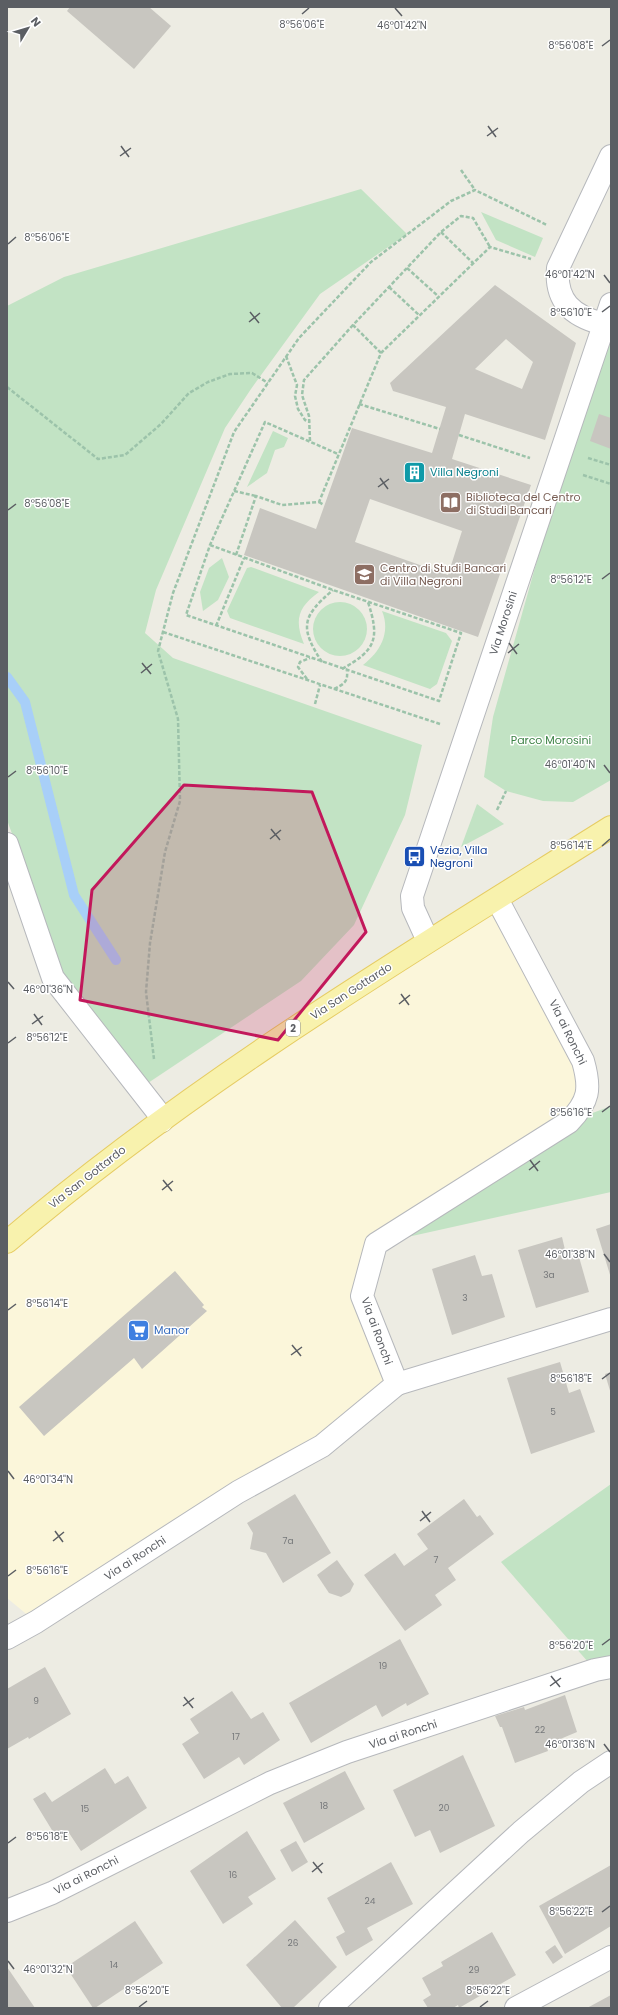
<svg xmlns="http://www.w3.org/2000/svg" width="618" height="2015" font-family="Poppins,sans-serif">
<rect width="100%" height="100%" fill="#edece3"/>
<path fill="#fbf6da" d="M497 899 583 1061V1105L376 1244 362 1296 397 1384 36 1622 7 1598V1243L39 1215Z"/>
<g fill="#c2e3c4">
<path d="M361 189 407 234 320 294 251 389 225 428 156 590 145 633 173 658 422 745 405 815 354 925 301 981 145 1085 63 973 7 820V306L64 277Z"/>
<path d="M481 212 543 238 535 257 496 240Z"/>
<path d="M611 327V780L573 802 543 801 506 791 484 777 493 717 563 468Z"/>
<path d="M273 431 288 438 284 447 275 450 267 473 247 487Z"/>
<path d="M222 558 229 577 218 600 203 611 200 592 209 568Z"/>
<path d="M251 567 319 592C298 607 294 620 304 644L230 618 227 611 247 568Z"/>
<circle cx="340" cy="629" r="27"/>
<path d="M382 611 446 633 452 641 437 684 430 689 363 665C380 652 391 633 382 611Z"/>
<path d="M477 804 504 824 461 847Z"/>
<path d="M611 1106V1192L376 1244 569 1122Z"/>
<path d="M611 1484V1677L595 1670 501 1562Z"/>
</g>
<g fill="none" stroke-linecap="round" stroke-linejoin="round">
<path stroke="#a8cff8" stroke-width="10" d="M7 677 25 702 74 895 116 960"/>
</g>
<g fill="#c8c6c0" fill-rule="evenodd">
<path d="M70 7H149L171 26 134 69 67 11Z"/>
<path d="M495 285 576 343 545 440 465 414 452 459 531 485 478 637 244 555 260 508 316 529 352 428 432 453 446 407 393 391 390 383ZM506 339 533 362 522 389 475 369ZM370 499 462 531 448 575 355 542Z"/>
<path d="M599 414 611 418V449L590 441Z"/>
<path d="M611 1224V1278L596 1229Z"/>
<path d="M562 1237 566 1254 577 1250 589 1292 536 1308 518 1250Z"/>
<path d="M475 1255 482 1276 492 1274 505 1317 452 1335 432 1269Z"/>
<path d="M175 1271 204 1305 202 1307 207 1311 142 1369 134 1358 44 1436 19 1407Z"/>
<path d="M560 1362 569 1393 580 1389 595 1432 531 1454 507 1378Z"/>
<path d="M611 1372V1394L605 1374Z"/>
<path d="M295 1494 331 1553 283 1583 266 1553 250 1549 253 1533 247 1523Z"/>
<path d="M464 1499 477 1517 480 1515 494 1534 448 1568 456 1580 435 1595 442 1605 405 1631 364 1575 395 1553 404 1566 428 1549 417 1534Z"/>
<path d="M337 1560 354 1584 350 1592 341 1597 329 1593 317 1575Z"/>
<path d="M400 1639 429 1694 407 1706 406 1703 382 1717 376 1705 311 1743 289 1703Z"/>
<path d="M45 1667 71 1714 29 1739 28 1737 7 1749V1689Z"/>
<path d="M232 1691 251 1719 263 1712 280 1740 244 1765 239 1757 204 1779 182 1744 199 1733 190 1719Z"/>
<path d="M565 1695 577 1732 546 1745 548 1751 515 1763 502 1727H500L495 1716 524 1707 525 1710Z"/>
<path d="M463 1755 495 1826 440 1853 430 1830 415 1837 393 1790Z"/>
<path d="M105 1768 115 1784 128 1776 147 1808 81 1851 69 1833 58 1840 33 1799 45 1792 52 1802Z"/>
<path d="M345 1771 365 1809 304 1843 283 1803Z"/>
<path d="M247 1831 276 1879 248 1897 253 1904 223 1924 190 1871Z"/>
<path d="M296 1841 308 1862 292 1872 280 1850Z"/>
<path d="M391 1862 413 1904 367 1928 373 1940 346 1956 336 1937 345 1932 327 1898Z"/>
<path d="M611 1865V1926L565 1954 539 1906Z"/>
<path d="M295 1920 337 1967 293 2008H282L246 1965Z"/>
<path d="M135 1921 163 1963 95 2008H93L66 1967Z"/>
<path d="M492 1932 516 1975 459 2008 458 2005 453 2008H428L423 2000 431 1995 422 1978 443 1966 441 1962Z"/>
<path d="M555 1945 563 1957 553 1964 545 1952Z"/>
<path d="M7 1967 35 2008H7Z"/>
<path d="M611 1995V2008H587Z"/>
</g>
<g fill="none" stroke-linecap="round" stroke-linejoin="round">
<defs>
<g id="minor">
<path d="M603 324C572 316 555 301 558 268L611 156"/>
<path d="M7 844 53 978 160 1115 162 1121"/>
<path d="M428 941 413 908 412 896 611 304"/>
<path d="M397 1384 611 1319"/>
<path d="M7 1638 36 1622 238 1492 322 1446 397 1384 362 1296 376 1244 569 1122C589 1101 591 1089 583 1061L497 899"/>
<path d="M7 1911 52 1893 270 1783 347 1752 595 1670 611 1667"/>
<path d="M330 2008 521 1832 581 1782 611 1762"/>
<path d="M516 2008 611 1957"/>
</g>
<path id="major" d="M7 1242C193 1083 404 957 611 827"/>
</defs>
<use href="#minor" stroke="#b6b8bc" stroke-width="24"/>
<use href="#major" stroke="#e6cc63" stroke-width="24"/>
<g stroke="#9cc3aa" stroke-width="2.5" stroke-dasharray="4 2" stroke-linecap="butt">
<path d="M461 170 475 190"/>
<path d="M441 232 473 263"/>
<path d="M407 268 438 296"/>
<path d="M389 287 419 315"/>
<path d="M381 353 353 325 441 232 461 216 473 218 490 247"/>
<path d="M286 356 297 385 295 396 298 409 305 420 310 422"/>
<path d="M7 387 98 459 125 455 161 424 189 393 208 382 230 374 252 373 268 383"/>
<path d="M359 404 440 429"/>
<path d="M459 435 530 458"/>
<path d="M310 441 309 416 302 395 304 380 353 325"/>
<path d="M588 458 611 465"/>
<path d="M583 475 611 484"/>
<path d="M234 491 256 496"/>
<path d="M319 502 324 505"/>
<path d="M210 545 333 590 461 633 439 701 186 615 210 545 265 422 338 454"/>
<path d="M236 555 256 496 282 505 319 502 381 353 490 247 531 259"/>
<path d="M216 626 244 558"/>
<path d="M163 632 440 724"/>
<path d="M322 662C300 628 301 617 333 590"/>
<path d="M342 669C376 650 380 639 368 602"/>
<path d="M307 679 298 667 300 662 310 658"/>
<path d="M334 689C344 684 348 682 347 671"/>
<path d="M315 704 320 685"/>
<path d="M497 810 506 791"/>
<path d="M154 1059 146 992 150 943 165 852 180 801 178 719 158 651 173 593 234 432 299 338 371 262 451 201 475 190 547 225"/>
</g>
<use href="#minor" stroke="#fff" stroke-width="22"/>
<use href="#major" stroke="#f8f2ad" stroke-width="22"/>
</g>
<path fill="#c2185b" fill-opacity="0.2" stroke="#c2185b" stroke-width="3" stroke-linejoin="round" d="M184 785 312 792 366 932 278 1040 80 1000 92 890Z"/>
<path fill="none" stroke="#5b5e63" stroke-width="1.5" d="M395 8 402 16M302 14 309 8M602 46 610 40M488 126 496 137M487 136 498 128M121 146 129 157M120 156 131 148M8 244 16 237M604 275 610 283M250 312 259 323M602 312 610 306M249 322 260 313M380 478 388 489M378 487 389 479M8 510 16 504M602 579 610 573M509 643 517 654M508 653 519 644M142 663 151 674M141 673 152 664M604 765 610 773M8 777 16 771M271 829 280 840M270 839 281 830M602 846 610 839M8 982 14 989M401 994 409 1005M399 1004 410 995M34 1014 42 1025M32 1024 43 1016M8 1043 16 1037M602 1112 610 1106M530 1160 538 1171M529 1170 540 1161M163 1180 172 1191M162 1190 173 1181M604 1254 610 1262M8 1310 16 1304M292 1345 301 1356M291 1355 302 1347M602 1379 610 1373M8 1471 14 1479M422 1511 430 1522M420 1521 431 1512M55 1531 63 1542M53 1541 64 1532M8 1576 16 1570M602 1645 610 1639M551 1676 560 1687M550 1686 561 1678M184 1697 193 1708M183 1706 194 1698M604 1744 610 1752M8 1843 16 1837M313 1862 322 1873M312 1872 323 1863M602 1912 610 1906M8 1961 14 1969M139 2007 147 2001M480 2007 488 2001"/>
<defs>
<symbol id="building-square" viewBox="-11 -11 22 22"><rect x="-9" y="-9" width="18" height="18" rx="4" fill="#0f9aa8" stroke="#fff"/><path d="M-4-6H4V6H1V3H-1V6H-4ZM-2.5-4.3h1.7v1.8h-1.7ZM.8-4.3h1.7v1.8H.8ZM-2.5-1h1.7V.8h-1.7ZM.8-1h1.7V.8H.8Z" fill="#fff"/></symbol>
<symbol id="library-square" viewBox="-11 -11 22 22"><rect x="-9" y="-9" width="18" height="18" rx="4" fill="#8d6e63" stroke="#fff"/><path d="M-6-4Q-3-5.5-.7-3.5V5Q-3 3-6 4ZM6-4Q3-5.5 .7-3.5V5Q3 3 6 4Z" fill="#fff"/></symbol>
<symbol id="university-square" viewBox="-11 -11 22 22"><rect x="-9" y="-9" width="18" height="18" rx="4" fill="#8d6e63" stroke="#fff"/><path d="M0-5L7-2L0 1L-7-2ZM-4 1L0 2.5L4 1V4Q0 6-4 4Z" fill="#fff"/></symbol>
<symbol id="bus-square" viewBox="-11 -11 22 22"><rect x="-9" y="-9" width="18" height="18" rx="4" fill="#1a4fb4" stroke="#fff"/><path d="M-5-6H5V4H4V6H2V4H-2V6H-4V4H-5ZM-3.5-4V0h7V-4ZM-3.5 1.2v1.5H-2V1.2ZM2 1.2v1.5H3.5V1.2Z" fill="#fff"/></symbol>
<symbol id="supermarket-square" viewBox="-11 -11 22 22"><rect x="-9" y="-9" width="18" height="18" rx="4" fill="#3f7fe0" stroke="#fff"/><path d="M-6-5.5h2.5l.6 2H6L4.5 2H-2.5L-4.4-4H-6ZM-1.5 3.2a1.3 1.3 0 1 0 .1 0ZM3 3.2a1.3 1.3 0 1 0 .1 0Z" fill="#fff"/></symbol>
</defs>
<g fill-rule="evenodd">
<use href="#building-square" x="402" y="460" width="25" height="25"/>
<use href="#library-square" x="438" y="490" width="25" height="25"/>
<use href="#university-square" x="352" y="562" width="25" height="25"/>
<use href="#bus-square" x="402" y="844" width="25" height="25"/>
<use href="#supermarket-square" x="126" y="1318" width="25" height="25"/>
</g>
<g text-anchor="middle" dominant-baseline="central" stroke-width="3" stroke-linejoin="round" paint-order="stroke">
<g font-size="9" fill="#76787a">
<text x="549" y="1275">3a</text>
<text x="465" y="1298">3</text>
<text x="553" y="1412">5</text>
<text x="288" y="1541">7a</text>
<text x="436" y="1560">7</text>
<text x="383" y="1666">19</text>
<text x="36" y="1701">9</text>
<text x="540" y="1730">22</text>
<text x="236" y="1737">17</text>
<text x="324" y="1806">18</text>
<text x="444" y="1808">20</text>
<text x="85" y="1809">15</text>
<text x="233" y="1875">16</text>
<text x="370" y="1901">24</text>
<text x="293" y="1943">26</text>
<text x="114" y="1965">14</text>
<text x="474" y="1970">29</text>
</g>
<rect fill="#fff" stroke="#8c8e92" stroke-width="1" x="286" y="1020" width="14" height="16" rx="3"/>
<g font-size="10" font-weight="bold" fill="#5b5e63">
<text x="293" y="1028">2</text>
</g>
<g font-size="11" fill="#0d838f" stroke="#fff" text-anchor="start">
<text x="430" y="472">Villa Negroni</text>
</g>
<g font-size="11" fill="#785e54" stroke="#fff" text-anchor="start">
<text x="466" y="497">Biblioteca del Centro<tspan x="466" dy="13">di Studi Bancari</tspan></text>
<text x="380" y="568">Centro di Studi Bancari<tspan x="380" dy="13">di Villa Negroni</tspan></text>
</g>
<g font-size="11" fill="#5b5e63" stroke="#fff">
<text transform="translate(503 623) rotate(-72)">Via Morosini</text>
<text transform="translate(351 991) rotate(-33)">Via San Gottardo</text>
<text transform="translate(568 1032) rotate(64)">Via ai Ronchi</text>
<text transform="translate(87 1177) rotate(-38)">Via San Gottardo</text>
<text transform="translate(377 1331) rotate(70)">Via ai Ronchi</text>
<text transform="translate(135 1558) rotate(-33)">Via ai Ronchi</text>
<text transform="translate(403 1734) rotate(-18)">Via ai Ronchi</text>
<text transform="translate(86 1875) rotate(-27)">Via ai Ronchi</text>
</g>
<g font-size="11" fill="#3c8245" stroke="#fff">
<text x="551" y="740">Parco Morosini</text>
</g>
<g font-size="11" fill="#164399" stroke="#fff" text-anchor="start">
<text x="430" y="850">Vezia, Villa<tspan x="430" dy="13">Negroni</tspan></text>
</g>
<g font-size="11" fill="#366cbe" stroke="#fff" text-anchor="start">
<text x="154" y="1330">Manor</text>
</g>
</g>
<g font-size="10" text-anchor="middle" fill="#5b5e63" stroke="#fff" stroke-width="3" stroke-linejoin="round" paint-order="stroke">
<text x="302" y="28">8°56'06"E</text>
<text x="402" y="29">46°01'42"N</text>
<text x="571" y="49">8°56'08"E</text>
<text x="47" y="241">8°56'06"E</text>
<text x="570" y="278">46°01'42"N</text>
<text x="571" y="316">8°56'10"E</text>
<text x="47" y="507">8°56'08"E</text>
<text x="571" y="583">8°56'12"E</text>
<text x="570" y="768">46°01'40"N</text>
<text x="47" y="774">8°56'10"E</text>
<text x="571" y="849">8°56'14"E</text>
<text x="48" y="993">46°01'36"N</text>
<text x="47" y="1041">8°56'12"E</text>
<text x="571" y="1116">8°56'16"E</text>
<text x="570" y="1258">46°01'38"N</text>
<text x="47" y="1307">8°56'14"E</text>
<text x="571" y="1382">8°56'18"E</text>
<text x="48" y="1483">46°01'34"N</text>
<text x="47" y="1574">8°56'16"E</text>
<text x="571" y="1649">8°56'20"E</text>
<text x="570" y="1748">46°01'36"N</text>
<text x="47" y="1840">8°56'18"E</text>
<text x="571" y="1915">8°56'22"E</text>
<text x="48" y="1973">46°01'32"N</text>
<text x="147" y="1994">8°56'20"E</text>
<text x="488" y="1994">8°56'22"E</text>
</g>
<rect width="618" height="2015" fill="none" stroke="#5b5e63" stroke-width="16"/>
<g transform="translate(28 28) rotate(52)" stroke="#ffffff" stroke-width="3" paint-order="stroke">
<path d="M0-3L7 15L0 10L-7 15Z" fill="#5b5e63"/>
<text y="-6" font-size="11" font-weight="bold" text-anchor="middle" fill="#5b5e63">N</text>
</g>
</svg>
